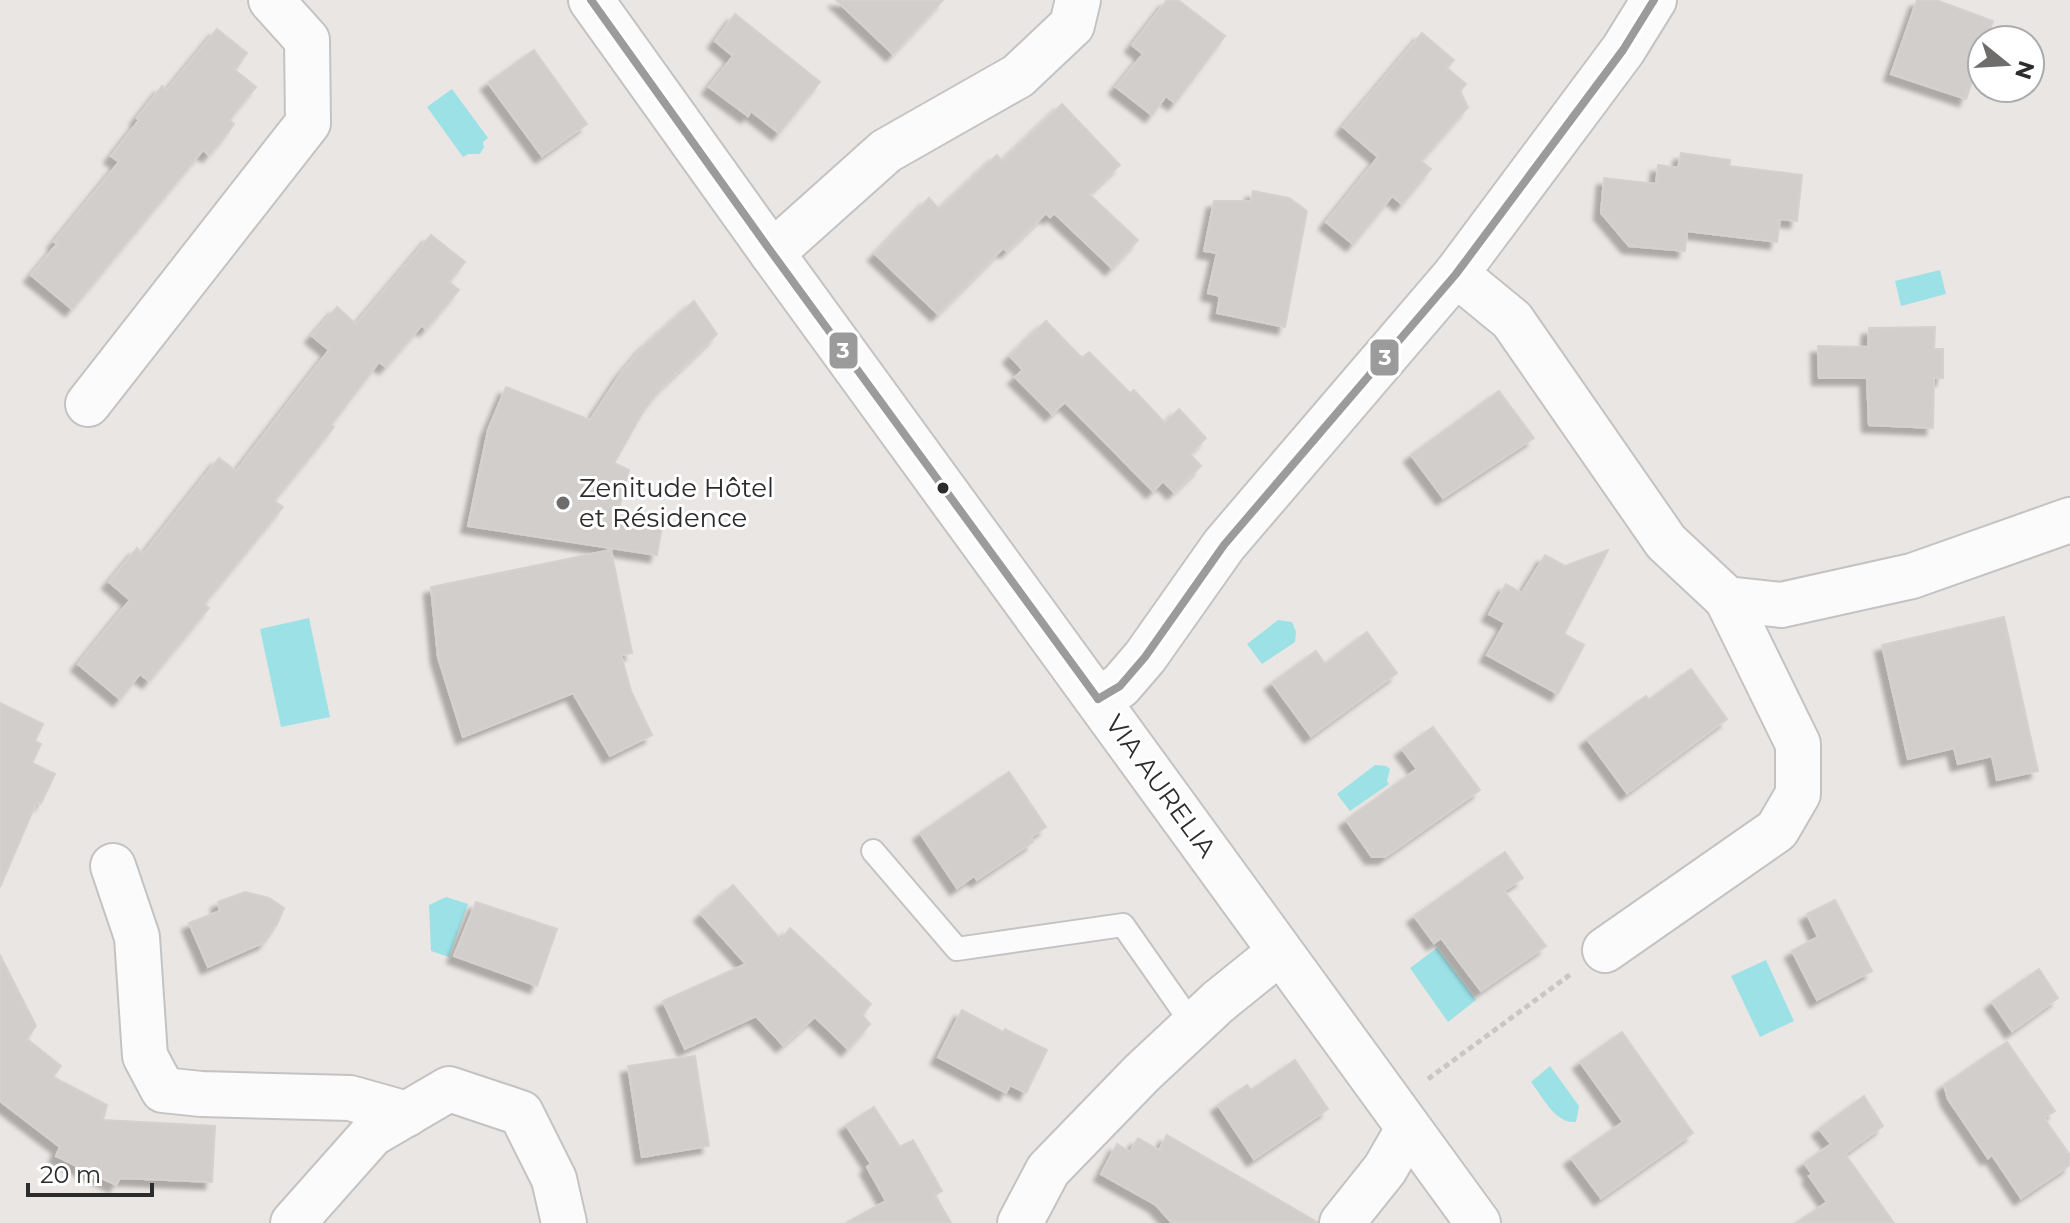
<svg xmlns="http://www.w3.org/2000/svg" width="2070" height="1223" font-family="Montserrat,sans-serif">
<defs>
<filter id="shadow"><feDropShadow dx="-7" dy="7" stdDeviation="2" flood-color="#0004"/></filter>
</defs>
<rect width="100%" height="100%" fill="#eae6e3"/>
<g fill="#9ce1e6">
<path d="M452 89 488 138 483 142 484 147 480 154H468L463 157 427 107Z"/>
<path d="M1940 270 1946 294 1901 306 1895 281Z"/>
<path d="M309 618 330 717 281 727 260 629Z"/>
<path d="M1278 620 1292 622 1296 632 1295 642 1262 664 1247 644Z"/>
<path d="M1375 765 1386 766 1390 769 1387 781 1389 784 1350 811 1337 794Z"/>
<path d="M446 897 468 904 449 957 431 951 429 905Z"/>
<path d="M1437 948 1476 1000 1448 1022 1410 968Z"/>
<path d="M1766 960 1794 1021 1760 1037 1731 976Z"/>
<path d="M1550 1066 1579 1106 1576 1122C1555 1124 1543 1097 1531 1082Z"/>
</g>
<g fill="#d1cecc" stroke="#d5d1cf" stroke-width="2" filter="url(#shadow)">
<path d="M836 0H943L893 54Z"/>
<path d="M1167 0H1178L1225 36 1175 103 1166 96 1152 115 1116 87 1143 54 1132 45Z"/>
<path d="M1917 0H1936L1993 21 1986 40H1982V53L1966 99 1891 74Z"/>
<path d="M735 14 820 82 779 133 751 111 748 116 709 87 733 56 715 41Z"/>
<path d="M217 29 247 53 235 70 256 87 229 120 234 124 224 138 209 155 203 150 72 309 31 275 57 244 54 242 119 162 111 156 139 120 137 118 162 86 167 90Z"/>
<path d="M1422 33 1454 60 1447 68 1466 84 1460 91 1468 107 1421 161 1431 169 1402 204 1392 196 1353 244 1326 222 1378 157 1343 127Z"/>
<path d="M534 50 587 124 542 156 488 83Z"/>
<path d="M1062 104 1120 165 1089 194 1138 240 1112 268 1054 213 1050 217 1046 213 1007 251 1003 248 938 314 875 254 929 198 939 209 997 155 1002 161Z"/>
<path d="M1681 153 1730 160 1729 166 1802 175 1797 221 1780 219 1777 242 1687 231 1685 251 1629 246 1601 213 1604 178 1656 184 1658 165 1678 168Z"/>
<path d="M1253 191 1289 198 1307 211 1285 327 1217 313 1220 296 1208 293 1217 253 1204 251 1214 201H1251Z"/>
<path d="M431 235 465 262 449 282 459 290 426 329 422 325 386 367 379 362 331 425 334 427 274 501 283 507 204 604 209 608 149 681 140 674 120 699 78 664 130 600 109 582 137 548 143 554 219 458 236 471 329 350 312 336 337 307 356 324Z"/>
<path d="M694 301 717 334 662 387 644 410 614 463 629 470 617 516 663 521 657 555 468 526 488 430 506 387 590 420 621 373 644 346Z"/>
<path d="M1046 321 1082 358 1089 352 1130 393 1134 390 1165 423 1179 409 1206 438 1190 454 1201 466 1174 492 1163 481 1153 491 1065 402 1052 414 1015 377 1023 370 1010 356Z"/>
<path d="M1935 327 1934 349H1943V378H1934L1933 428 1869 425 1867 378H1819L1818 346 1868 347 1869 328Z"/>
<path d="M1499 391 1534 438 1443 498 1411 455Z"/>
<path d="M611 550 632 653 621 655 631 691 652 735 610 756 573 693 463 737 438 657 431 587Z"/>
<path d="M1608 550 1564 634 1584 645 1558 694 1487 655 1505 623 1489 614 1506 584 1522 593 1545 555 1565 566Z"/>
<path d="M2004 617 2038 771 1997 780 1992 756 1958 764 1954 748 1908 759 1882 645Z"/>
<path d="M1367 632 1397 673 1311 736 1272 683 1316 651 1325 664Z"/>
<path d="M1691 669 1727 719 1627 793 1587 739 1646 696 1649 700Z"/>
<path d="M0 703 43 724 35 741 41 744 32 763 55 774 41 803 37 801 0 887Z"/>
<path d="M1433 727 1480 790 1385 857H1372L1346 820 1417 769 1402 749Z"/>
<path d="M1009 772 1046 827 1031 837 1033 842 977 880 974 876 957 888 920 833Z"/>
<path d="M1505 852 1523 878 1504 891 1546 946 1481 991 1441 938 1434 943 1414 916Z"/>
<path d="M733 885 781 940 790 928 871 1004 862 1015 870 1024 848 1049 815 1017 783 1045 756 1016 685 1049 663 1001 746 964 701 914Z"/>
<path d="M245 892 269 898 284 908 277 924 265 942 208 967 189 923 220 911 218 902Z"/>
<path d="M1835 900 1872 971 1817 1000 1792 951 1818 937 1807 914Z"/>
<path d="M476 902 557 929 537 986 454 956Z"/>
<path d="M0 955 36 1026 27 1039 61 1066 53 1077 107 1105 103 1120 215 1126 212 1182 120 1178 116 1185 56 1156 60 1147 0 1101Z"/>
<path d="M2039 969 2058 998 2012 1031 1992 1002Z"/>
<path d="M962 1010 1003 1032 1005 1029 1047 1050 1026 1093 1010 1085 1006 1093 938 1057Z"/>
<path d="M1622 1032 1693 1133 1601 1198 1571 1158 1623 1122 1580 1062Z"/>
<path d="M2007 1042 2055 1111 2044 1118 2070 1155V1165L2021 1198 1992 1155 1988 1158 1948 1099 1944 1085Z"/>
<path d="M695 1056 709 1146 642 1157 628 1066Z"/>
<path d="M1295 1060 1328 1109 1254 1159 1218 1105 1247 1085 1251 1090Z"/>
<path d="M1864 1096 1883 1126 1845 1154 1894 1223H1796L1827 1202 1809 1176 1812 1174 1804 1163 1831 1144 1819 1129Z"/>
<path d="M874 1107 900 1147 913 1140 942 1191 935 1195 951 1223H846L886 1201 867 1167 871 1164 846 1125Z"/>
<path d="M1167 1135 1317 1222 1318 1223H1172L1156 1205 1101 1174 1117 1144 1130 1152 1138 1138 1159 1150Z"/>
</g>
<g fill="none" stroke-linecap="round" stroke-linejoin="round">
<defs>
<path id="lane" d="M873 851 957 949 1123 925 1193 1025"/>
<g id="street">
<path d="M591 0 772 253 1478 1223"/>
<path d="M772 253 886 151 1018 76 1072 25 1078 0"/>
<path d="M1456 274 1512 320 1666 542 1727 599 1781 605 1912 576 2070 520"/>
<path d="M88 404 308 123 307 40 271 0"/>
<path d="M1098 699 1120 686 1145 657 1224 545 1456 274 1623 50 1654 0"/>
<path d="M113 866 137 937 145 1056 163 1090 201 1094 350 1098 407 1114"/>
<path d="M1605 950 1777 830 1798 794V744L1727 599"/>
<path d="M293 1223 372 1134 449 1089 521 1113 554 1179 564 1223"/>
<path d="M1020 1223 1048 1170 1142 1073 1218 1002 1280 952"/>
<path d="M1342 1223 1385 1169 1408 1129"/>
</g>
</defs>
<use href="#lane" stroke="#c4c3c3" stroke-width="26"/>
<use href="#street" stroke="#c4c3c3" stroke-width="48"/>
<path stroke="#c7c7c6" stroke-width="5" stroke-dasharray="6 4" stroke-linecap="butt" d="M1428 1079 1571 974"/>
<use href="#lane" stroke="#fcfbfb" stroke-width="22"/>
<use href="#street" stroke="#fcfbfb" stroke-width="44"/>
<defs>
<g id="bus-1">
<path d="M591 0 772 253 1098 699"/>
<path d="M1098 699 1120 686 1145 657 1224 545 1456 274 1623 50 1654 0"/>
</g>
</defs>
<use href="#bus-1" stroke="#fff" stroke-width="14"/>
<use href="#bus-1" stroke="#9b9b9b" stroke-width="8"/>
</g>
<circle fill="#2c2c2c" stroke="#fff" stroke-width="3" cx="943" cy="488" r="7"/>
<circle fill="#6e6d6c" stroke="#fff" stroke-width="3" cx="563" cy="503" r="8"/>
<g text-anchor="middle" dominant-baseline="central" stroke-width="6" stroke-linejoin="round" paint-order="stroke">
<g font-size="26" fill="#2c2c2c" stroke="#fff" text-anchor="start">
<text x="579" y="488">Zenitude Hôtel<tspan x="579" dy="30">et Résidence</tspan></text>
</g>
<g font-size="26" fill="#2c2c2c" stroke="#fff">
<text transform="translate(1161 786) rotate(54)">VIA AURELIA</text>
</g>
</g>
<g stroke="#fff" stroke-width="3">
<rect x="828" y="331" width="31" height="39" rx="8" fill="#9b9b9b"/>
<rect x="1369" y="338" width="31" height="39" rx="8" fill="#9b9b9b"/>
</g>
<g font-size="22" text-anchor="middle" font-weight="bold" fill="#fff">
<text x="843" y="358">3</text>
<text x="1385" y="365">3</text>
</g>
<g transform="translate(2006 64) rotate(108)"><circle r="38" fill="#ffffff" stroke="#ababab" stroke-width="2"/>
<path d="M0-6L14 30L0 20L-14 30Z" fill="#6e6d6c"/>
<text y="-12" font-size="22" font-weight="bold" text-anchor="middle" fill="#2c2c2c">N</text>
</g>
<path d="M28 1183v12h124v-12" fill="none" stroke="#2c2c2c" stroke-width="4"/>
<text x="40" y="1183" font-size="24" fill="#2c2c2c" stroke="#ffffff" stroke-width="6" paint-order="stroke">20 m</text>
</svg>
